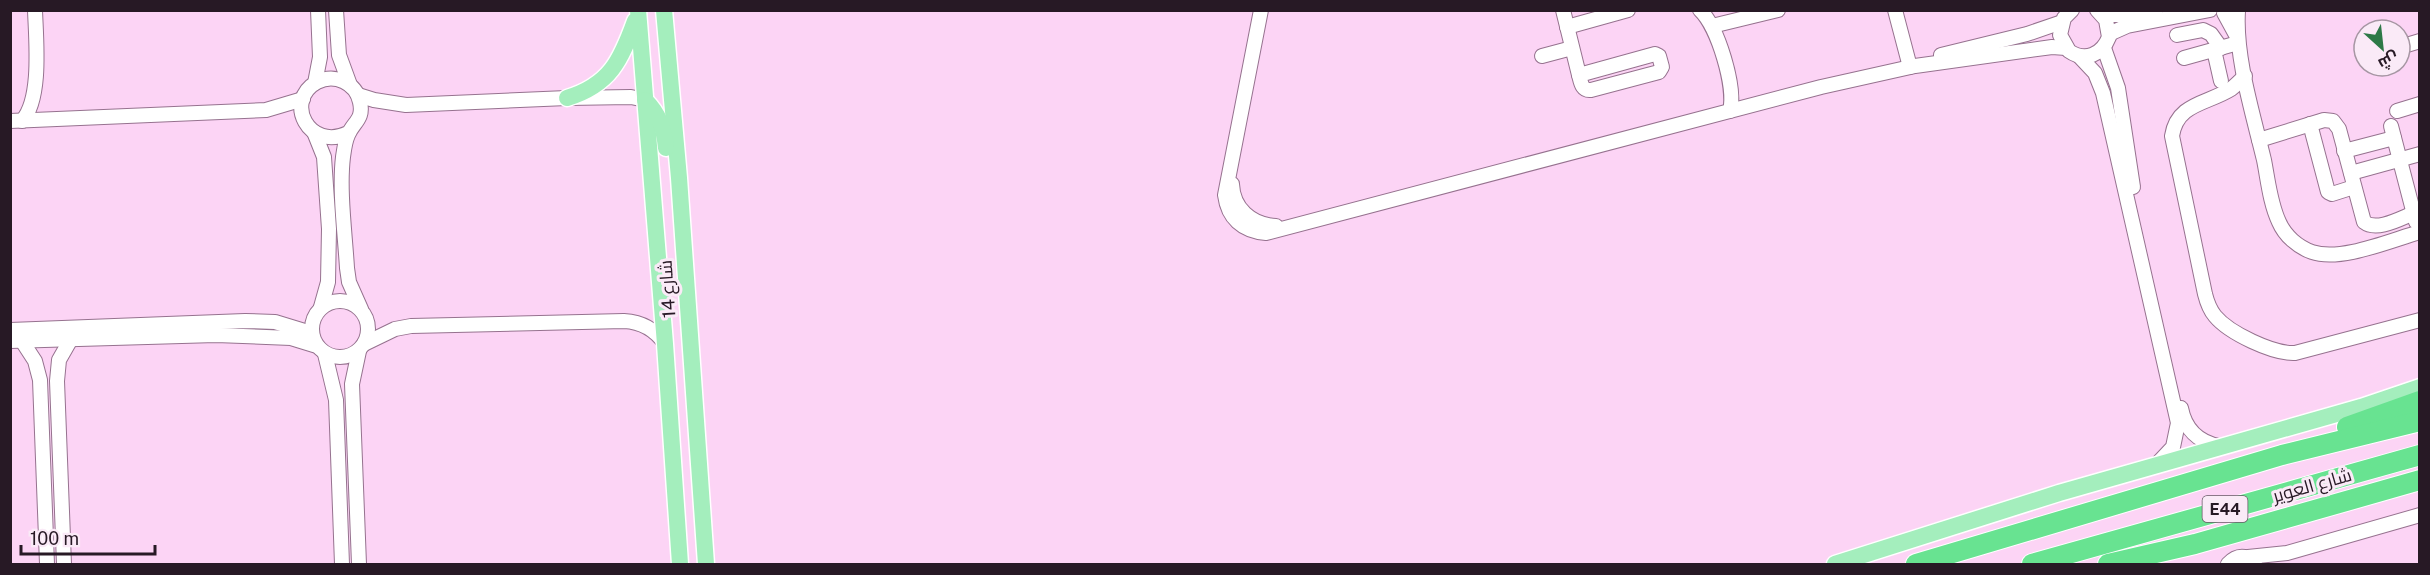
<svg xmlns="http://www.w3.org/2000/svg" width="2430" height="575" font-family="'Public Sans',Cairo,sans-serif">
<rect width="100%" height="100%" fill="#fcd4f5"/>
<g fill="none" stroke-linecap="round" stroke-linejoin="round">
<defs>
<g id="minor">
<path d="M336 10 339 55 350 85"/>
<path d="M1261 10 1225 195C1228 218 1242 231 1266 233L1821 87 1915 66 2052 47 2066 48"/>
<path d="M1563 10 1579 75"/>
<path d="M1700 10C1718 27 1736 87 1730 111"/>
<path d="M1895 10 1910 67"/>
<path d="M2072 10 2064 18 2060 35 2069 51C2085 62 2102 55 2109 37L2106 20 2097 10"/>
<path d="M2238 11C2235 57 2253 114 2264 160 2268 180 2270 203 2279 222 2285 236 2298 247 2312 252 2341 262 2391 240 2420 232"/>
<path d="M2224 13 2236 35"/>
<path d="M2103 15H2125L2156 10"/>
<path d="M1712 26 1778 10"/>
<path d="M1567 27 1628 10"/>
<path d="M2109 34 2127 26 2210 10"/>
<path d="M2177 35 2203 30 2211 34 2221 48"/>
<path d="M2400 47 2420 41"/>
<path d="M2104 48 2118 88 2133 187"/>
<path d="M2214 50 2221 81"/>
<path d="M1655 54 1659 56 1662 67 1659 72 1591 90C1582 91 1581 83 1579 75Z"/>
<path d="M1941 55 2027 34 2062 22"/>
<path d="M1542 56 1572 48"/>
<path d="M2079 56 2095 73 2103 93 2178 423 2173 447 2157 464"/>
<path d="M2184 58 2238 43"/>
<path d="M2245 76C2241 80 2236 85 2231 89 2207 104 2177 103 2172 136L2205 294C2207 302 2210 310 2215 316 2229 333 2273 354 2295 353L2420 320"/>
<path d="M315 83 320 57 318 10"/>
<path d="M358 95 374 100 406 105 567 98 631 97 645 100"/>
<path d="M2397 111 2420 104"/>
<path d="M10 121 266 110 303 99"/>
<path d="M22 121C42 99 36 40 35 10"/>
<path d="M2310 124 2328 192 2332 194 2354 187"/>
<path d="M2391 126 2416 222"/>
<path d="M314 132 324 157 329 229 328 282 321 307"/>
<path d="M348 133C309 152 283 101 317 82 335 73 356 83 360 102 364 120 353 122 348 135 345 141 344 150 343 157 339 190 345 234 347 268L349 282 361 309"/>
<path d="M2259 140 2324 120 2333 121 2339 129 2364 222C2377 232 2401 218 2414 213"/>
<path d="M2344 151 2394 138"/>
<path d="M2351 173 2420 154"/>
<path d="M1232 184C1233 208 1251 225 1276 226"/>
<circle cx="340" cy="329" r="28"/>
<path d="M10 330 245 321 275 322 311 333"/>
<path d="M10 341 216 335 291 338 317 346"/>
<path d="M22 341 35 361 40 380 47 564"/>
<path d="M364 344 395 329 411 326 624 321C642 322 655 329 665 344"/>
<path d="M359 351 352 384 359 564"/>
<path d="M325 354 336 400 342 564"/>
<path d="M2181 408C2185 429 2198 442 2219 446"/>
<path d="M2248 557 2287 553 2420 515"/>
<path d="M64 564 57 381 59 360 71 339"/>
<path d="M2228 564C2236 555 2245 555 2255 561"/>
</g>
<g id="major">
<path d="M638 10 665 344 680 564"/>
<path d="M664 10 679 178 706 564"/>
<path d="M567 98C610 85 621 60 635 21"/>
<path d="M645 100C659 114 664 128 666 148"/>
<path d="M1835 564 2059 493 2361 407 2420 387"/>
</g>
<g id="highway">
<path d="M2347 427 2420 401"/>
<path d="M1916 564 2282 455 2420 421"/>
<path d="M2032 564 2420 455"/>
<path d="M2108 564 2195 544 2420 480"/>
</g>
</defs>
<use href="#minor" stroke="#96728f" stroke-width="16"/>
<use href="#major" stroke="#fff" stroke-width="19"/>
<use href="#highway" stroke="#fff" stroke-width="22"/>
<use href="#minor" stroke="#fff" stroke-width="14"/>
<use href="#major" stroke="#a4eebd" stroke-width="16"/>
<use href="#highway" stroke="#68e391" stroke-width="20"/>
</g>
<g text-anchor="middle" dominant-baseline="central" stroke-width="6" stroke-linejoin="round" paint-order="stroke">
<rect fill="#faeaf7" stroke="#665864" stroke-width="1.5" x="2202.5" y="496" width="45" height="26" rx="4.5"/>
<g font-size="16" font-weight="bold" fill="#271925">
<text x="2225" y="509">E44</text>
</g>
<g font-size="18" fill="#271925" stroke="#faeaf7">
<text transform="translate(667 289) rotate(-94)">شارع 14</text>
<text transform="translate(2312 485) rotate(-16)">شارع العوير</text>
</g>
</g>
<rect width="2430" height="575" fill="none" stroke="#271925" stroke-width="24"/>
<g transform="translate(2382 48) rotate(153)"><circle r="28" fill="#faeaf7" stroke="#a696a3" stroke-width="1.5"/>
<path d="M0-4.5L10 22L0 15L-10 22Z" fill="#2d7947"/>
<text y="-9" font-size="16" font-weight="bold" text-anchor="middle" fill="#271925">ش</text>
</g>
<path d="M21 545v9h134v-9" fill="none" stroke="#271925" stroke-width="3"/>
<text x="30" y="545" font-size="18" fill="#271925" stroke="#faeaf7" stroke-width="4.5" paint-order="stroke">100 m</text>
</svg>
